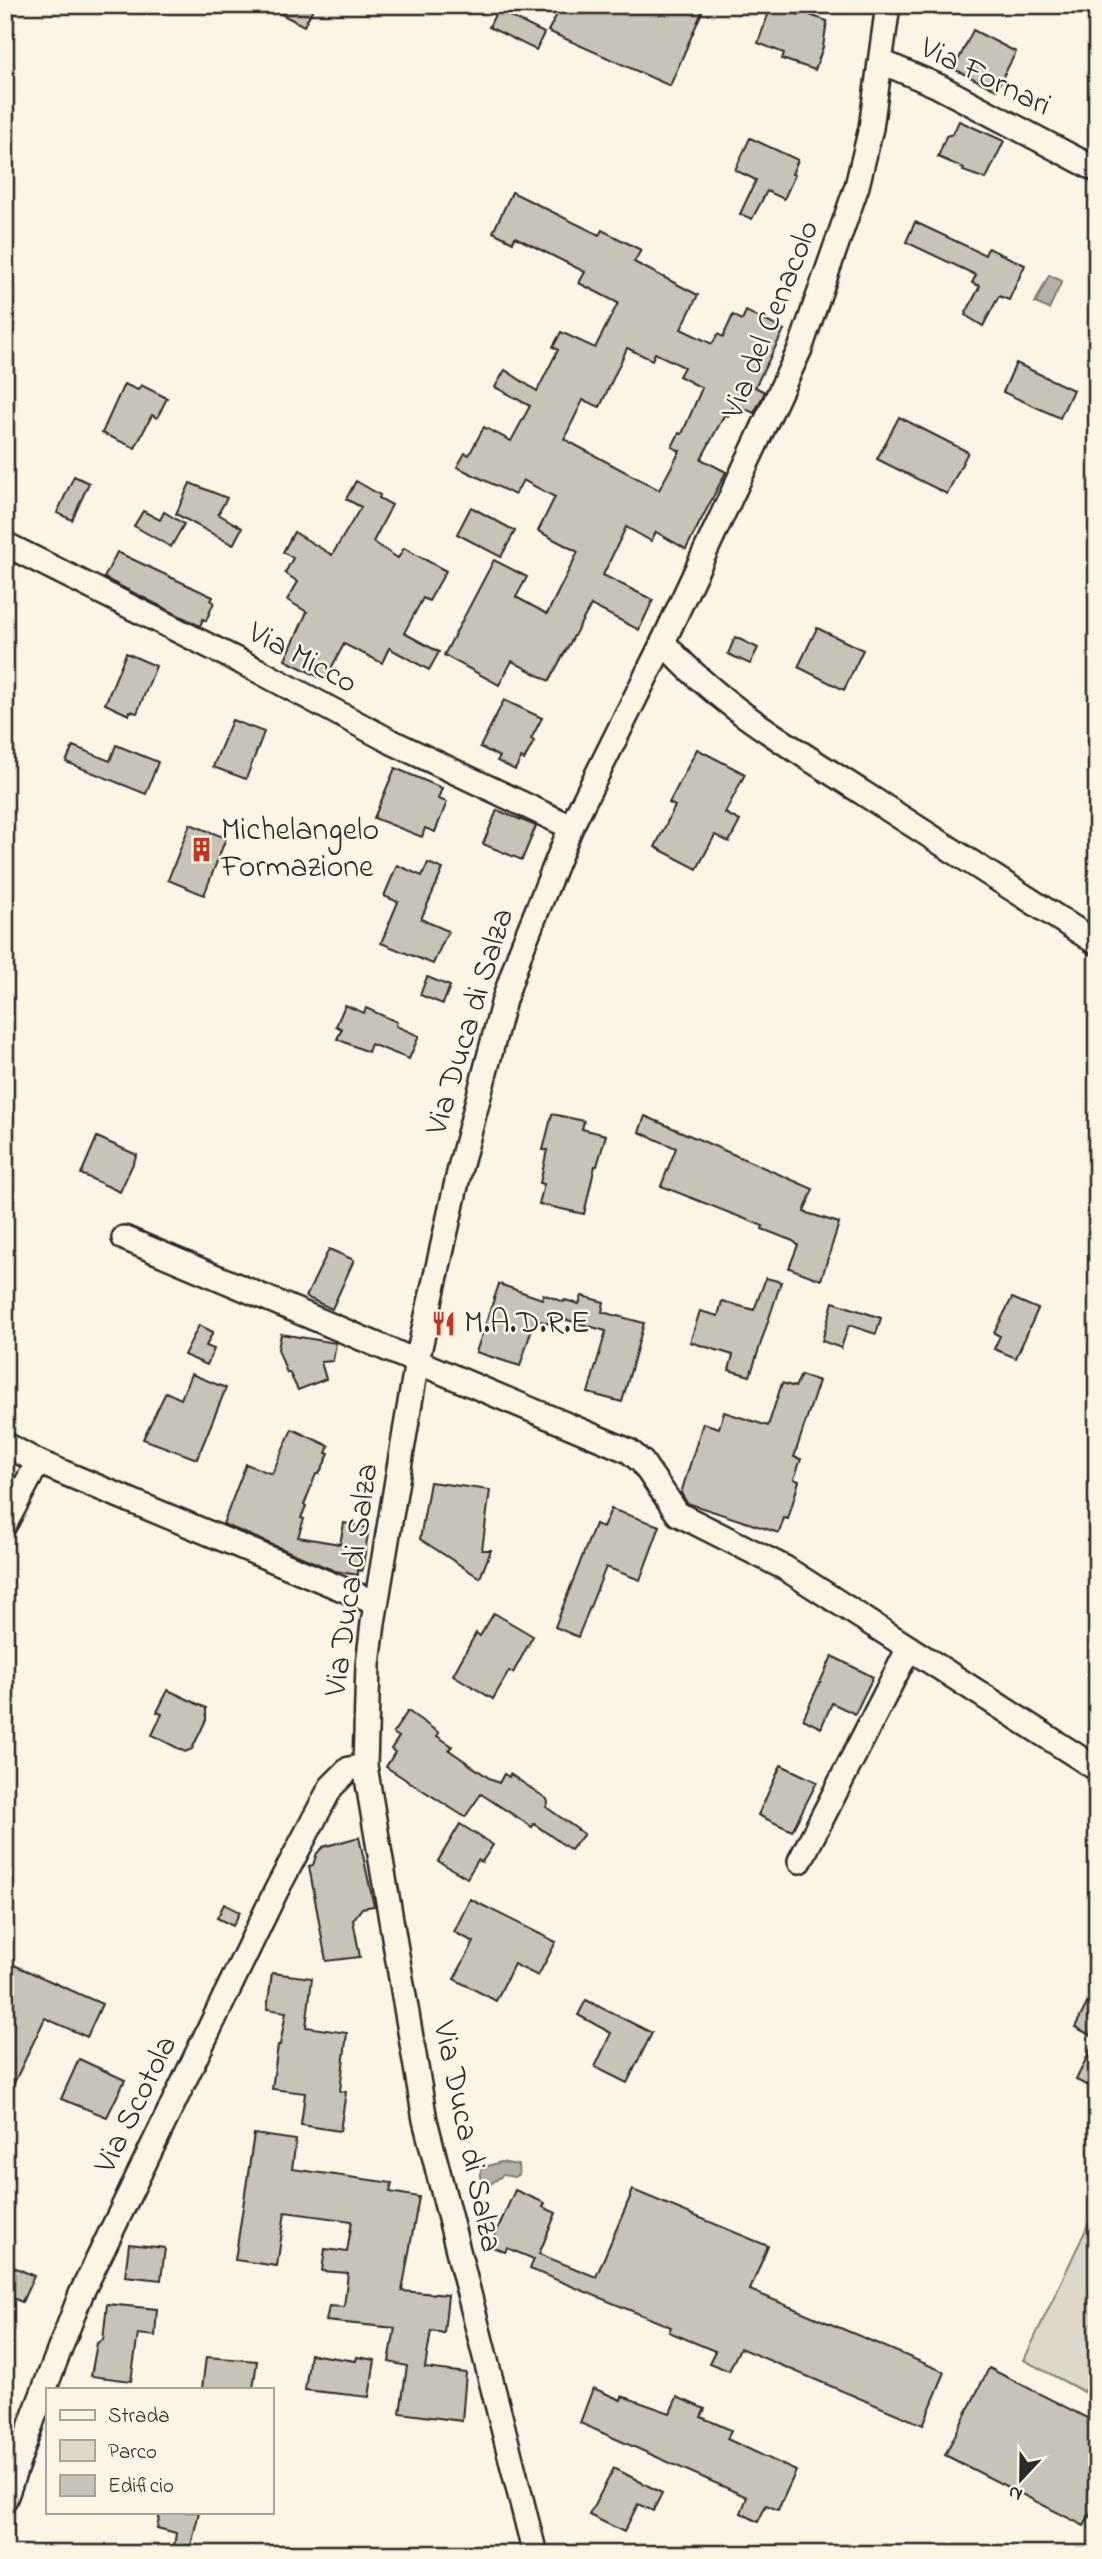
<svg xmlns="http://www.w3.org/2000/svg" width="1102" height="2559" font-family="'Indie Flower',sans-serif">
<rect width="100%" height="100%" fill="#fcf5e5"/>
<filter id="ink" filterUnits="userSpaceOnUse"><feTurbulence type="fractalNoise" baseFrequency=".0143" numOctaves="2"/><feDisplacementMap in="SourceGraphic" scale="14" xChannelSelector="R" yChannelSelector="G"/><feConvolveMatrix kernelMatrix="1 2 1 2 8 2 1 2 1" color-interpolation-filters="sRGB"/></filter>
<g filter="url(#ink)">
<path fill="#ded8ca" stroke="#84827a" stroke-width="2" d="M1097 2206V2364L1084 2392 1024 2360Z"/>
<g fill="#b4b0a5" stroke="#7d7b74" stroke-width="2">
<path d="M1049 275 1062 281 1049 309 1035 303Z"/>
<path d="M501 2162 518 2165 519 2174 514 2177 503 2175 489 2185 481 2181V2170L488 2166Z"/>
</g>
<g fill="#c8c3b7" stroke="#2b2b2b" stroke-width="2" fill-rule="evenodd">
<path d="M264 5H315L304 26Z"/>
<path d="M562 5H705L670 86 548 31Z"/>
<path d="M771 6 800 15 801 12 827 21 823 47 815 70 782 59 784 53 758 43Z"/>
<path d="M497 10 544 33 536 50 489 27Z"/>
<path d="M973 30 1016 52 996 90 954 69Z"/>
<path d="M959 121 1004 141 986 179 963 171 964 168 938 157 946 136 953 134Z"/>
<path d="M750 138 798 160 792 174 795 175 784 199 767 191 752 219 740 214 756 180 735 170Z"/>
<path d="M512 192 599 235 602 230 641 250 634 262 698 295 681 329 712 344 718 334 723 337 733 315 742 320 746 311 784 330 755 387 765 392 754 413 735 404 728 416 725 414 701 459 726 472 686 549 656 532 651 541 626 527 603 575 653 600 639 630 591 605 549 681 512 661 499 685 444 655 494 560 527 577 516 597 547 614 578 552 538 531 555 497 523 480 515 495 457 467 465 453 469 455 484 427 511 441 530 406 495 387 505 370 537 391 558 350 553 347 561 332 595 348 618 303 579 283 585 272 515 237 513 242 493 232ZM627 348 652 360 655 353 684 367 679 376 702 388 682 434 679 433 672 447 680 451 659 490 564 439 583 400 600 407Z"/>
<path d="M915 222 985 255 988 248 1025 265 1009 300 999 296 983 326 965 315 980 286 972 283 976 275 906 242Z"/>
<path d="M1016 363 1073 390 1060 418 1003 392Z"/>
<path d="M124 384 138 390 141 385 167 398 157 418 152 415 135 448 102 433Z"/>
<path d="M899 417 968 452 947 494 877 459Z"/>
<path d="M74 476 89 483 72 520 57 513Z"/>
<path d="M356 481 380 495 379 498 392 505 373 542 398 558 404 548 446 571 429 601 423 598 404 633 439 652 429 670 389 648 382 663 344 644 325 680 285 660 307 612 287 600 298 582 285 573 293 558 283 552 294 532 332 555 361 507 346 499Z"/>
<path d="M190 483 227 498 218 514 242 528 233 545 176 514Z"/>
<path d="M471 507 515 531 501 557 457 534Z"/>
<path d="M143 511 160 520 164 512 184 524 171 547 134 526Z"/>
<path d="M117 552 213 597 211 601 214 602 206 621 203 619 200 626 104 578Z"/>
<path d="M817 628 863 650 844 690 798 667Z"/>
<path d="M735 637 758 648 750 664 728 654Z"/>
<path d="M126 653 156 666 137 713 130 711 129 715 105 704Z"/>
<path d="M504 700 542 718 531 739 534 741 524 760 521 758 515 770 497 761 500 757 480 747Z"/>
<path d="M232 720 264 732 246 779 213 767Z"/>
<path d="M116 745 158 762 146 794 66 762 73 746 110 761Z"/>
<path d="M697 749 745 774 725 813 740 821 729 842 715 835 697 869 655 847 675 806 669 803Z"/>
<path d="M395 768 442 788 438 799 447 802 435 832 425 828 422 837 374 818Z"/>
<path d="M497 810 536 826 522 860 483 844Z"/>
<path d="M190 824 226 838 204 895 168 880Z"/>
<path d="M428 863 443 869 421 919 448 931 433 964 381 943 398 902 384 896 397 865 422 876Z"/>
<path d="M427 977 450 986 443 1004 420 995Z"/>
<path d="M345 1005 364 1013 366 1008 397 1022 396 1026 419 1036 409 1059 371 1044 368 1052 337 1039 342 1029 336 1026Z"/>
<path d="M552 1114 584 1121 582 1129 606 1135 597 1166H595L584 1214 539 1204 544 1184 540 1183 547 1150H543Z"/>
<path d="M645 1116 813 1189 804 1212 839 1223 821 1280 789 1268 798 1245 793 1241 762 1229 763 1226 661 1186 676 1148 639 1132Z"/>
<path d="M97 1137 137 1155 120 1192 81 1174Z"/>
<path d="M329 1249 354 1260 332 1309 306 1297Z"/>
<path d="M766 1278 781 1282 750 1376 729 1370 733 1355 690 1342 700 1311 718 1316 722 1301 754 1310Z"/>
<path d="M499 1284 542 1299 543 1294 564 1302 565 1300 579 1304 582 1296 604 1302 602 1312 644 1323 622 1402 588 1393 606 1331 553 1316 550 1324 535 1319 520 1366 476 1352Z"/>
<path d="M1012 1298 1038 1309 1016 1358 994 1349 1000 1336 994 1333Z"/>
<path d="M833 1302 881 1318 876 1334 849 1325 841 1348 822 1341Z"/>
<path d="M199 1325 213 1332 206 1346 214 1349 207 1365 184 1355Z"/>
<path d="M281 1334 336 1343 333 1361 321 1362 326 1379 298 1390 289 1372 287 1373 278 1349Z"/>
<path d="M191 1374 226 1388 197 1459 143 1439 166 1392 181 1399Z"/>
<path d="M801 1375 819 1381 794 1457 801 1459 794 1479 799 1481 788 1519 784 1518 779 1533 687 1503 681 1493 703 1423 719 1428 724 1412 768 1426 782 1383 795 1387Z"/>
<path d="M292 1429 329 1446 326 1453 329 1454 319 1474H316L304 1505 306 1506 301 1518 304 1519 298 1537 340 1544 344 1523 369 1528 362 1571 358 1570V1575L335 1571 223 1524 246 1464 272 1474Z"/>
<path d="M430 1482 490 1490 482 1550H491L480 1578 420 1539Z"/>
<path d="M611 1509 660 1526 640 1580 606 1567 578 1637 555 1627 595 1524 603 1528Z"/>
<path d="M494 1613 533 1636 513 1673 509 1671 493 1699 453 1675 476 1633 480 1636Z"/>
<path d="M832 1656 873 1677 855 1714 832 1703 821 1728 803 1719Z"/>
<path d="M168 1690 206 1708V1720L192 1749 185 1752 152 1735 162 1714 157 1712Z"/>
<path d="M408 1711 439 1733 437 1736 452 1746 449 1750 492 1780 499 1783 504 1774 509 1777 510 1774 547 1799 548 1803 546 1807 584 1834 571 1850 534 1824 532 1827 481 1794 465 1817 386 1767 395 1752 391 1749 399 1737 393 1733Z"/>
<path d="M781 1765 817 1782 792 1831 758 1815Z"/>
<path d="M460 1824 493 1845 482 1862 478 1860 467 1878 438 1861Z"/>
<path d="M359 1837 374 1906 362 1908 353 1920 360 1957 326 1961 309 1866 313 1865 317 1853 323 1847Z"/>
<path d="M470 1899 556 1942 538 1976 514 1964 496 2001 454 1979 474 1942 454 1932Z"/>
<path d="M224 1904 240 1912 233 1926 217 1918Z"/>
<path d="M5 1961 102 2004 87 2037 45 2018 5 2102Z"/>
<path d="M272 1973 312 1978 306 2027 347 2033 340 2091 346 2092 340 2131 301 2125 305 2093 272 2089 278 2045H280L286 2012 267 2009Z"/>
<path d="M1097 1984V2090L1076 2080 1096 2038 1075 2027Z"/>
<path d="M586 2000 652 2033 627 2083 595 2067 611 2033 578 2015Z"/>
<path d="M79 2059 125 2080 107 2117 61 2099Z"/>
<path d="M254 2134 296 2140 292 2169 392 2183 390 2192 419 2197 402 2291 448 2295 444 2333 431 2331 425 2368 466 2373 462 2421 400 2413 407 2366 389 2362 395 2328 326 2321 329 2306 344 2307 348 2273 322 2271 325 2249 347 2252 352 2221 285 2212 277 2266 235 2260Z"/>
<path d="M515 2190 545 2203 543 2207 556 2213 539 2254 596 2277 633 2190 768 2246 750 2290 945 2372 923 2425 740 2348 729 2371 709 2363 715 2351 669 2332 671 2327 530 2269 534 2259 507 2248 505 2252 490 2246Z"/>
<path d="M129 2244 165 2248 161 2280 125 2276Z"/>
<path d="M5 2263 34 2276 22 2302 5 2295Z"/>
<path d="M107 2304 157 2309 155 2336 138 2334 131 2381 91 2376 97 2343 103 2340Z"/>
<path d="M310 2354 356 2361 357 2357 375 2360 369 2397 305 2390Z"/>
<path d="M206 2357 257 2361 253 2389H202Z"/>
<path d="M989 2368 1097 2423V2502L1084 2526 945 2455Z"/>
<path d="M593 2388 621 2400 622 2396 670 2413 677 2397 705 2409 701 2417 731 2430 727 2439 796 2471 778 2510 766 2505 758 2522 741 2513 747 2497 580 2423Z"/>
<path d="M614 2468 662 2493 653 2511 638 2504 624 2532 589 2515Z"/>
<path d="M160 2512H199L189 2554H173L176 2533 157 2528Z"/>
</g>
<g fill="none" stroke-linecap="round" stroke-linejoin="round">
<defs>
<g id="minor">
<path d="M882 62 938 86 1097 170"/>
<path d="M5 544 257 670 392 742 571 827"/>
<path d="M663 642C718 705 793 748 863 793 941 843 1019 893 1097 943"/>
<path d="M124 1238 629 1451 642 1462 678 1514 785 1568 1097 1769"/>
<path d="M5 1444 38 1462 376 1603"/>
<path d="M5 1524 38 1462"/>
<path d="M800 1861 909 1648"/>
<path d="M5 2499 34 2416 81 2294 276 1891 331 1787 349 1769 365 1766"/>
<path d="M535 2554 425 2120 365 1766 368 1665 373 1623 417 1361 460 1168 504 1000 521 950 571 827 663 642 800 349 857 186 871 128 888 5"/>
</g>
</defs>
<use href="#minor" stroke="#2b2b2b" stroke-width="28"/>
<use href="#minor" stroke="#fcf5e5" stroke-width="23"/>
</g>
</g>
<defs>
<symbol id="building-bare" viewBox="-9 -9 18 18"><path d="M-4-6H4V6H1V3H-1V6H-4ZM-2.5-4.3h1.7v1.8h-1.7ZM.8-4.3h1.7v1.8H.8ZM-2.5-1h1.7V.8h-1.7ZM.8-1h1.7V.8H.8Z" fill="#c8321e" stroke="#fcf5e5" stroke-width="2.5" paint-order="stroke"/></symbol>
<symbol id="restaurant-bare" viewBox="-9 -9 18 18"><path d="M-5-6h1v4h1v-4h1v4h1v-4h1v5L-1.5 .5V6h-2V.5L-5-1ZM5-6V6H3V1.5H1.5Q1.5-4 5-6Z" fill="#c8321e" stroke="#fcf5e5" stroke-width="2.5" paint-order="stroke"/></symbol>
</defs>
<g fill-rule="evenodd">
<use href="#building-bare" x="184" y="832" width="35" height="35"/>
<use href="#restaurant-bare" x="426" y="1306" width="35" height="35"/>
</g>
<g text-anchor="middle" dominant-baseline="central" stroke-width="5" stroke-linejoin="round" paint-order="stroke">
<g font-size="32" fill="#2b2b2b" stroke="#fcf5e5">
<text transform="translate(985 78) rotate(26)">Via Fornari</text>
<text transform="translate(772 320) rotate(-68)">Via del Cenacolo</text>
<text transform="translate(302 659) rotate(28)">Via Micco</text>
<text transform="translate(471 1022) rotate(-73)">Via Duca di Salza</text>
<text transform="translate(353 1580) rotate(-82)">Via Duca di Salza</text>
<text transform="translate(137 2105) rotate(-64)">Via Scotola</text>
<text transform="translate(466 2137) rotate(78)">Via Duca di Salza</text>
</g>
<g font-size="32" fill="#2b2b2b" stroke="#fcf5e5" text-anchor="start">
<text x="221" y="831">Michelangelo<tspan x="221" dy="37">Formazione</tspan></text>
<text x="464" y="1324">M.A.D.R.E</text>
</g>
</g>
<rect width="1102" height="2559" fill="none" stroke="#fcf5e5" stroke-width="28"/>
<rect x="14" y="14" width="1074" height="2531" fill="none" stroke="#2b2b2b" stroke-width="2.5" filter="url(#ink)"/>
<rect x="46" y="2388" width="228" height="126" fill="#fcf5e5" stroke="#a8a49b" stroke-width="2"/>
<rect x="60" y="2410" width="35" height="10" fill="#fcf5e5" stroke="#a8a49b" stroke-width="2"/>
<text x="108" y="2422" font-size="21" fill="#2b2b2b">Strada</text>
<rect x="60" y="2440" width="35" height="21" fill="#ded8ca" stroke="#a8a49b" stroke-width="2"/>
<text x="108" y="2458" font-size="21" fill="#2b2b2b">Parco</text>
<rect x="60" y="2475" width="35" height="21" fill="#c8c3b7" stroke="#a8a49b" stroke-width="2"/>
<text x="108" y="2492" font-size="21" fill="#2b2b2b">Edificio</text>
<g transform="translate(1021 2479) rotate(202)" stroke="#fcf5e5" stroke-width="5" paint-order="stroke">
<path d="M0-5L12 26L0 18L-12 26Z" fill="#2b2b2b"/>
<text y="-10" font-size="19" font-weight="bold" text-anchor="middle" fill="#2b2b2b">N</text>
</g>
</svg>
